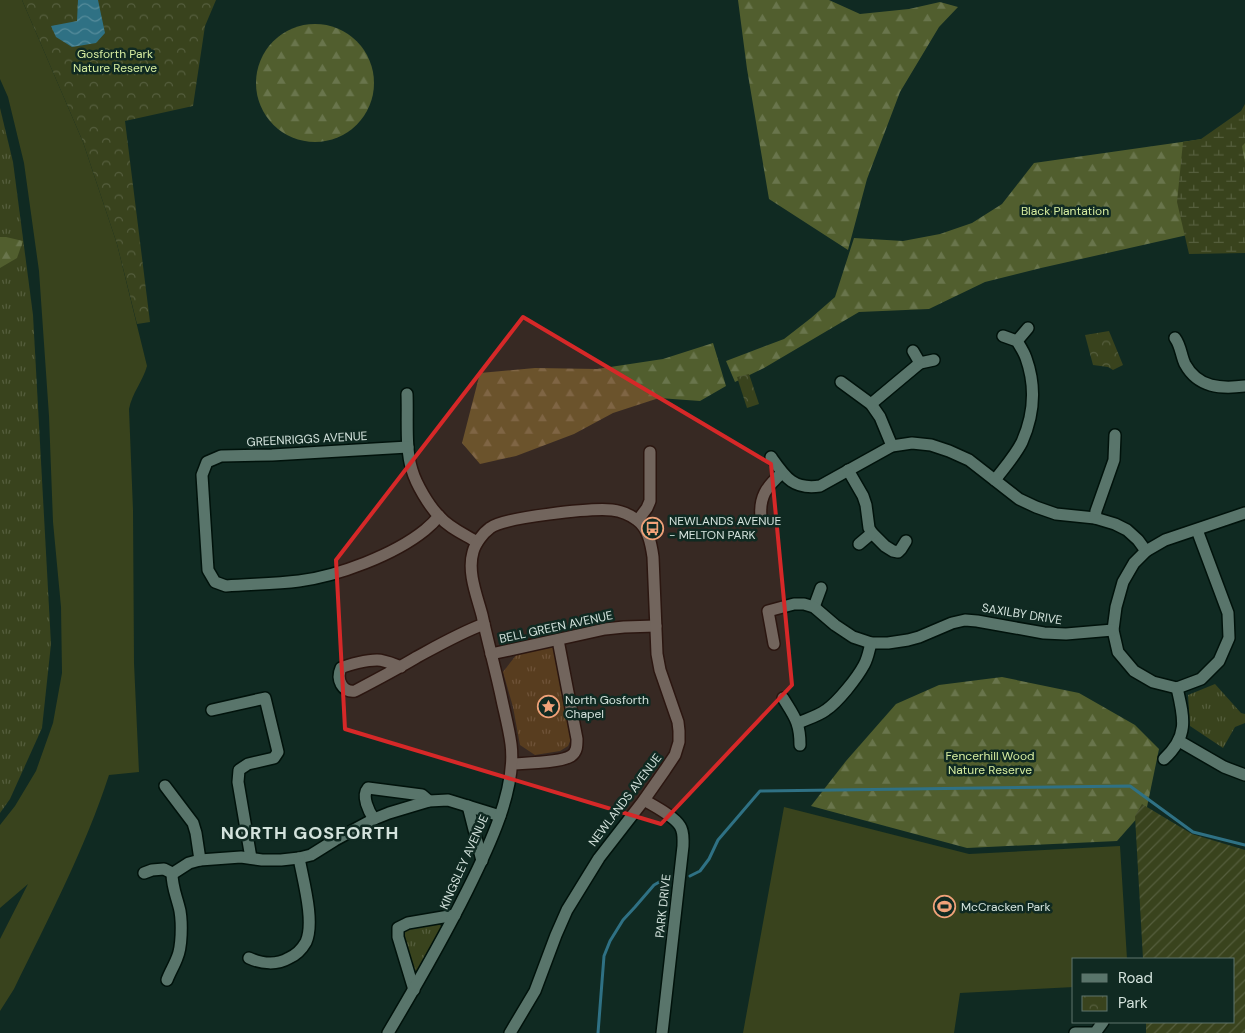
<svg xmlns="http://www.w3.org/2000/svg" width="1245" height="1033" font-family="'DM Sans',sans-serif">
<defs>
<pattern id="grass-tufts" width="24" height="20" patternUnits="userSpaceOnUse" patternTransform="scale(1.25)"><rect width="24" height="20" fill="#39431d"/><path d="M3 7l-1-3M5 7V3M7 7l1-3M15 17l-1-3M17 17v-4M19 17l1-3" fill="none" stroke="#555e3d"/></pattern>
<pattern id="forest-firs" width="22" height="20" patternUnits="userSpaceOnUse" patternTransform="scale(1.25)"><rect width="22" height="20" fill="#515e2e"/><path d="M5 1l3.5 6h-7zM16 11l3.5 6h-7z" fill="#69754c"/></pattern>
<pattern id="wetland-marsh" width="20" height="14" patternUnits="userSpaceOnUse" patternTransform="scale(1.25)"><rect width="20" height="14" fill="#39431d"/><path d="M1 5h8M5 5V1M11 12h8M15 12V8" fill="none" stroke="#555e3d"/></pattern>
<pattern id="park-crowns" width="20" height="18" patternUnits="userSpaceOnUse" patternTransform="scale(1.25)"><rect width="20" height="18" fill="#39431d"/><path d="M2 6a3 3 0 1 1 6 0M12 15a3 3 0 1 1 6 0" fill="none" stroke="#555e3d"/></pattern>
<pattern id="garden-furrows" width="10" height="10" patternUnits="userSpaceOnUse" patternTransform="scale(1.25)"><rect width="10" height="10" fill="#39431d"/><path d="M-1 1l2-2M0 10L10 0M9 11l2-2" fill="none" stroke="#555e3d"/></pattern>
<pattern id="water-waves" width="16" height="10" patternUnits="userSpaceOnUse" patternTransform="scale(1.25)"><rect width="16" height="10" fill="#2f7184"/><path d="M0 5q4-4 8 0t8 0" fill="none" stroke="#568c9b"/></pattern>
</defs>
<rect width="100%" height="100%" fill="#102a22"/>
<g fill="url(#grass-tufts)">
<path d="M0 108 13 162 33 315 51 644 42 728 10 799 0 813Z"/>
<path d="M553 647 559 657 573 735 568 746 560 751 535 755 520 745 513 707 503 672 517 654Z"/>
<path d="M1215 684 1241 713 1245 714V723L1235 727 1223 748 1190 726 1188 695Z"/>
<path d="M437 922 443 928 418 973 412 968 404 934 406 928Z"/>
</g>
<g fill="url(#forest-firs)">
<path d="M738 0H829L860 14 909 9 940 2 958 7 939 27 900 92 867 179 848 250 769 199 747 69Z"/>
<circle cx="315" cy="83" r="59"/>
<path d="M1245 133V222L1041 268 985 282 929 309 859 312 764 368 735 382 726 361 784 339 811 318 835 297 854 238 903 241 940 234 972 223 1002 204 1034 163Z"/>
<path d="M0 237H6L23 241 17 258 0 268Z"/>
<path d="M713 343 726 386 700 401 659 398 613 413 574 434 516 456 480 464 462 443 480 373 535 368 597 369 663 359Z"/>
<path d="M1002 677 1079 693 1135 725 1159 749 1147 807 1117 841 967 848 811 806 846 761 896 704 939 685Z"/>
</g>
<path fill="url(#wetland-marsh)" d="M1245 104V143L1242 146 1245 163V253L1189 254 1177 202 1183 142 1201 139 1241 111Z"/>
<g fill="url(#park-crowns)">
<path d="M22 0H216L205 26 193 106 125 121 150 322 137 324 117 244 83 142Z"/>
<path d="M1109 331 1123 365 1113 370 1108 367 1093 365 1085 335Z"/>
<path d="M749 374 759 404 747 408 737 377Z"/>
</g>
<path fill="url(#garden-furrows)" d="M1142 804 1192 834 1245 850V1033H1146V1022H1234V959H1143L1135 816Z"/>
<g fill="#39431d">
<path d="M0 0H22L83 142 117 244 147 366C143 381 132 393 129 409L133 510 134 663 139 772 109 775C85 849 48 919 14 989L0 1011V939L28 884 0 908V825L15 806 36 771 53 723 62 673 61 607 53 522 49 416 39 271 24 163 8 97 0 79Z"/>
<path d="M784 807 969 854 1120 846 1127 959H1074V987L960 993 954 1033H743Z"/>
</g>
<path fill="url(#water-waves)" d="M78 0H98L105 33 96 43 72 47 56 37 51 26 77 21Z"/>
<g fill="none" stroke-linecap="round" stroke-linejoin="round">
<g stroke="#2f7184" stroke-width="3">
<path d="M690 876 700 871 709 859 718 840 760 791 1130 786 1193 832 1245 845"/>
<path d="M598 1033 604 956 610 941 623 920 635 907 654 885 668 877"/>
</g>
<defs>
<g id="minor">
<path d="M1175 338C1181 346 1181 356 1185 364 1198 388 1221 389 1245 386"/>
<path d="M1017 341 1028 328"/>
<path d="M920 363 934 360"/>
<path d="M841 382 871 404 880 417 892 446"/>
<path d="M407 394C408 417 405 449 412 470 416 484 429 506 439 516 449 528 464 534 477 542"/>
<path d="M871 404 920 363 913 351"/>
<path d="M408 447 272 455 221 456 207 462 202 475 208 570 215 582 226 586C251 584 275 584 299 581 338 576 394 555 425 530 430 526 435 521 439 516"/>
<path d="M771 457C785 477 793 490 820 486L892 446 912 443 931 445 949 451 969 460 1019 499 1036 507 1056 514 1095 518 1115 524 1127 530 1138 540 1146 551"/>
<path d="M848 470 863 496 866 505 869 528 872 533 885 546 893 551 898 552 901 549 906 541"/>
<path d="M995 480C1004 468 1015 456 1022 442 1034 415 1036 386 1026 358 1024 352 1020 346 1017 341L1003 336"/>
<path d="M761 518C759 497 766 487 782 473"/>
<path d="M1095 518 1096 511 1114 460 1115 435"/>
<path d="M638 520 647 508 650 501V452"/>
<path d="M1197 530 1228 613 1229 638 1219 661 1201 679 1177 688 1153 682 1134 671 1118 652 1113 630 1116 607 1123 582 1134 563 1146 551 1165 540 1245 513"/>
<path d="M859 544 872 533"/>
<path d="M814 607 821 588"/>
<path d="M774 644 768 611 794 604H804L814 607 835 625 853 637 871 643H888L908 640 919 637 952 623 965 620 977 621 1044 633 1066 634 1113 630"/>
<path d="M491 654 605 629 624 627 656 626"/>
<path d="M401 667C393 664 385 660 377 660 367 660 350 664 341 668 336 679 342 693 355 691 376 680 397 669 417 657 439 645 460 633 484 624"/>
<path d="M783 698C794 716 800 722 800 745"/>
<path d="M212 710 265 698 278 752 274 758 248 764 239 770 238 782 251 858"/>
<path d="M798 723C807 719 818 716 826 710 838 702 857 678 864 665 868 658 869 650 871 643"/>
<path d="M1179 741 1224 767 1245 775"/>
<path d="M1164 759C1189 736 1184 718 1177 688"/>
<path d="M512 764C525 763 560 763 571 756 577 752 577 746 577 739L558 640"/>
<path d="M165 786 193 823 196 833 200 860"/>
<path d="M644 800C654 806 674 816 680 826 684 832 683 839 683 846L662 1033"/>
<path d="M468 806 482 861"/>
<path d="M374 819C369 812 361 796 368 788L422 795 429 801"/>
<path d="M144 873 152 870 164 869 172 873 175 872 189 863 200 860 241 857 262 860H281L299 858 311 855 335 840 374 819 389 813 429 801 448 800 500 816"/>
<path d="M249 958C262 964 277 965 289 958 296 955 302 949 306 942 315 922 303 880 299 858"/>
<path d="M167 980C170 972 174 966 177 958 182 947 182 923 180 911 177 897 172 888 172 873"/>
<path d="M414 990 398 937V928L408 923 455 915"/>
<path d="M388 1033C416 986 443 939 467 891 487 851 517 790 511 744 509 729 505 714 502 700 496 671 488 643 482 615 477 596 467 572 473 552 475 544 483 533 490 528 504 517 592 508 612 510 621 511 629 514 637 520 648 528 651 543 653 557L657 654 660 670 678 722 679 731V742L675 755 665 770 644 800 599 858 567 910 556 935 535 991 510 1033"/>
<path d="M1075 1033H1095L1103 1022"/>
</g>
</defs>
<use href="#minor" stroke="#00120b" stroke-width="14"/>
<use href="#minor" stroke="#59756b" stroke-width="11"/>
</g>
<path fill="#d62828" fill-opacity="0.2" stroke="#d62828" stroke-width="4" stroke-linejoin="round" d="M523 317 771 464 792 685 661 824 345 729 336 560Z"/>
<defs>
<symbol id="bus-ring" viewBox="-11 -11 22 22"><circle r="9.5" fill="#102a22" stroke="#f0a279" stroke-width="1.5"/><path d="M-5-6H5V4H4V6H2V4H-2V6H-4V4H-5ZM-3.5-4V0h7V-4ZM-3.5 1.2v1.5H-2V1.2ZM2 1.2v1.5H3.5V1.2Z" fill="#f0a279"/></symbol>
<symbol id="sight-ring" viewBox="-11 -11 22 22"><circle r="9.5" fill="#102a22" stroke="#f0a279" stroke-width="1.5"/><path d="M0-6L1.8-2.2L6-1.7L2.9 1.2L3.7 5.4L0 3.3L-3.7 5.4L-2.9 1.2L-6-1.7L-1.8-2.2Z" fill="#f0a279"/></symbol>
<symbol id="stadium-ring" viewBox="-11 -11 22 22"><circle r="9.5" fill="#102a22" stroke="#f0a279" stroke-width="1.5"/><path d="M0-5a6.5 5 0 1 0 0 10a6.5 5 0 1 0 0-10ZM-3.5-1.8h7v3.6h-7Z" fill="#f0a279"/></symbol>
</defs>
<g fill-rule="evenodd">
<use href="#bus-ring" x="640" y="516" width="25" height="25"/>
<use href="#sight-ring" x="536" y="694" width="25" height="25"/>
<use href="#stadium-ring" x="932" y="894" width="25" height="25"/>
</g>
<g text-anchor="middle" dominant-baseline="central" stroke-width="5" stroke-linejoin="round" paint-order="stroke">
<g font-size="12" fill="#d6eda0" stroke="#102a22">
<text x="115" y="54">Gosforth Park<tspan x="115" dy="14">Nature Reserve</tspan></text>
<text x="1065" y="211">Black Plantation</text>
<text x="990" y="756">Fencerhill Wood<tspan x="990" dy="14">Nature Reserve</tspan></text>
</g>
<g font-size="12" fill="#d4e3dd" stroke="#102a22">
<text transform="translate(307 439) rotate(-3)">GREENRIGGS AVENUE</text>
<text transform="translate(1022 614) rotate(9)">SAXILBY DRIVE</text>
<text transform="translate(556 627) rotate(-12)">BELL GREEN AVENUE</text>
<text transform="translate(625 800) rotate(-53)">NEWLANDS AVENUE</text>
<text transform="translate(464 862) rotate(-66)">KINGSLEY AVENUE</text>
<text transform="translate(663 906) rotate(-84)">PARK DRIVE</text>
</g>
<g font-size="12" fill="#d4e3dd" stroke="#102a22" text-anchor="start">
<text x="669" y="521">NEWLANDS AVENUE<tspan x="669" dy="14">- MELTON PARK</tspan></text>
<text x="565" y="700">North Gosforth<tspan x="565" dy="14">Chapel</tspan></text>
<text x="961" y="907">McCracken Park</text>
</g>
<g font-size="18" font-weight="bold" letter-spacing="1" fill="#d4e3dd" stroke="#102a22">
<text x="310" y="833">NORTH GOSFORTH</text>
</g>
</g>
<rect x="1072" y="958" width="162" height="65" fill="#102a22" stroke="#5e746d"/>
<rect x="1082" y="974" width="25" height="8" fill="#59756b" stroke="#5e746d"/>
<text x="1118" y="983" font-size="15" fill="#d4e3dd">Road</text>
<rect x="1082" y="996" width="25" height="15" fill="url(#park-crowns)" stroke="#5e746d"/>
<text x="1118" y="1008" font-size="15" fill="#d4e3dd">Park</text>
</svg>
